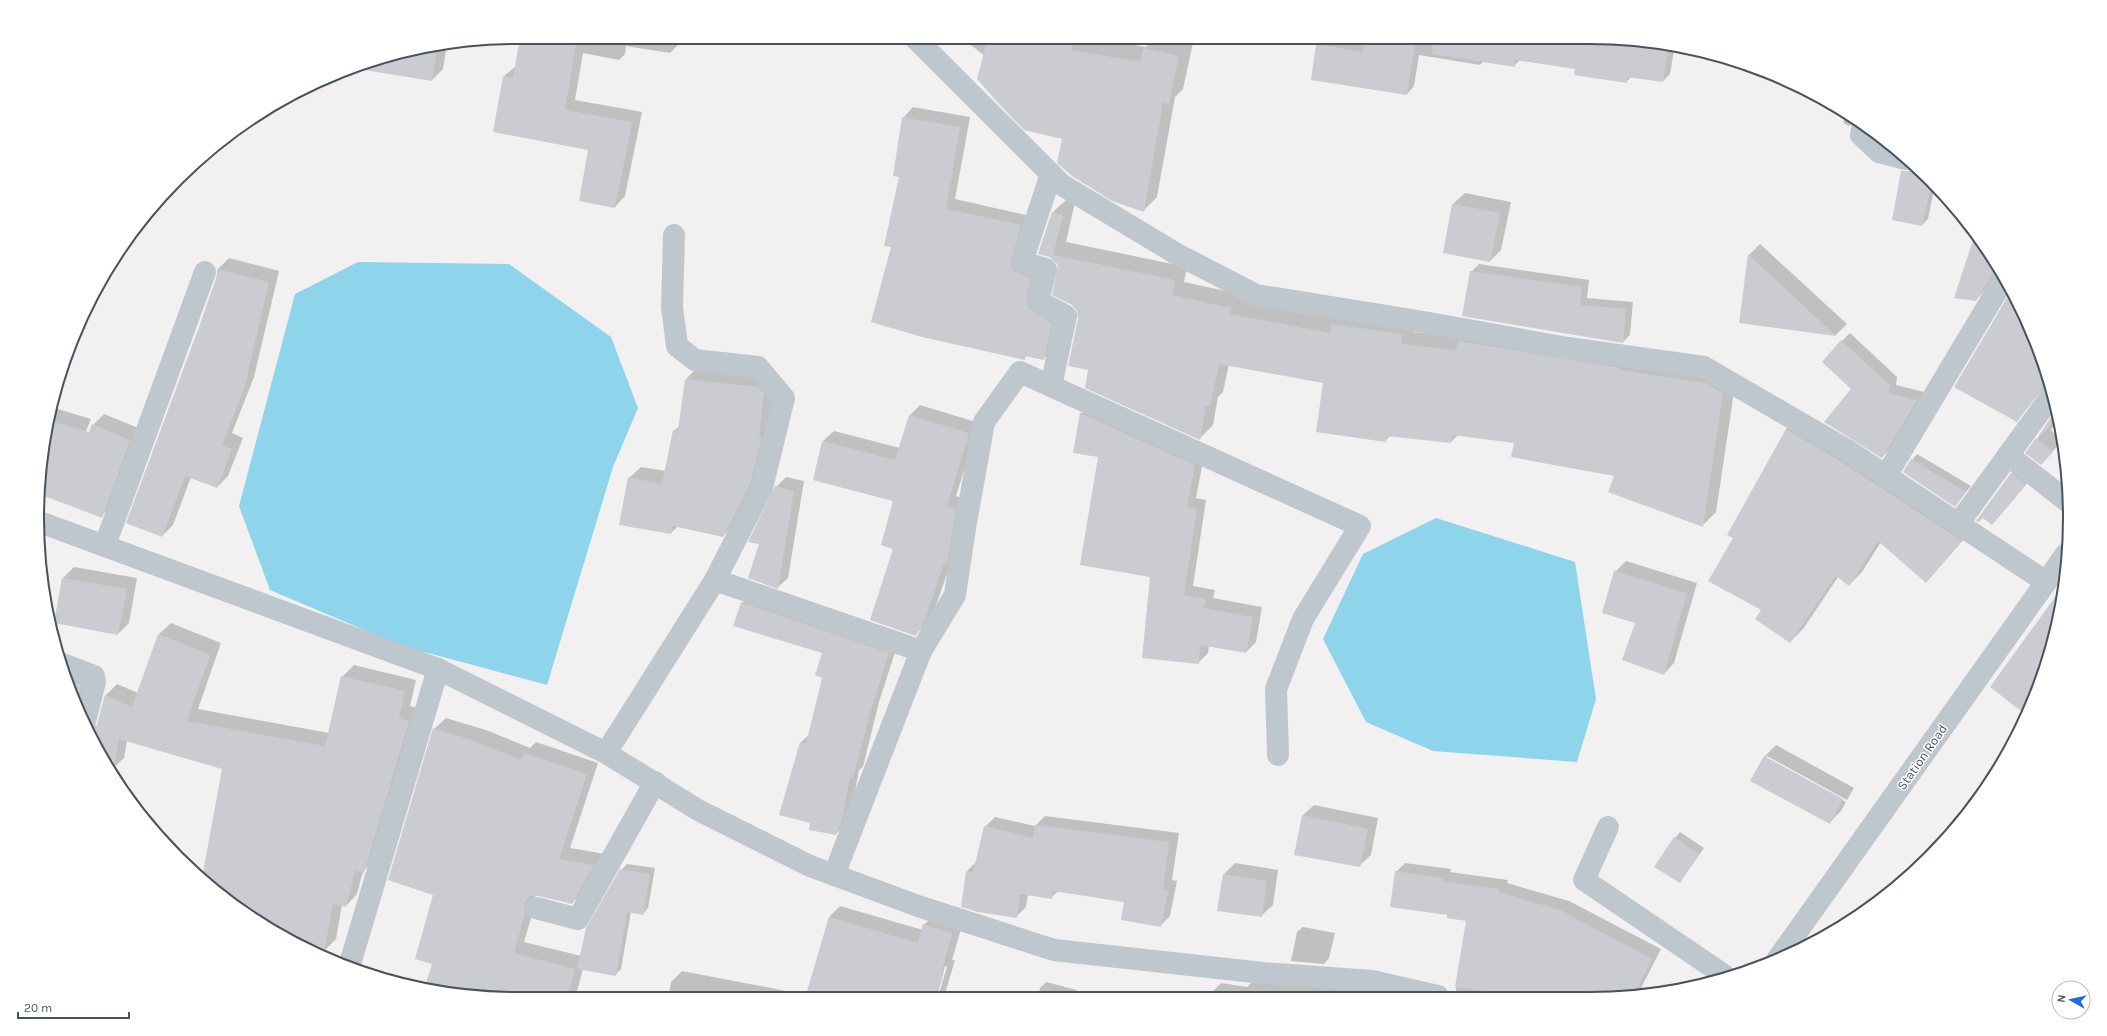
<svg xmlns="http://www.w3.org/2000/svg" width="2107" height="1036" font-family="Karla,sans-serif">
<rect width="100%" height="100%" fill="#f2f0f0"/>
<g fill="#8ed4ea">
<path d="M358 262 509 264 611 337 638 408 613 467 547 685 402 646 270 590 239 506 295 294Z"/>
<path d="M1436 518 1575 562 1596 699 1577 762 1433 751 1366 722 1323 639 1363 554Z"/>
</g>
<g fill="#0003">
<path d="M521 37H682L681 42 670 53 626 46 625 54 619 60 583 53 575 100 642 112 625 196 615 207 589 149 504 76 516 66Z"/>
<path d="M960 37H1086L1146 47 1156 37H1168L1193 43 1183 89 1175 97 1157 197 1144 210 1063 139 984 55Z"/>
<path d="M1366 37H1589L1675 45 1670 74 1663 81 1631 77 1626 82 1576 68 1520 60 1514 66 1484 61 1480 65 1419 55 1414 86 1407 94 1317 45 1324 38 1365 44Z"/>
<path d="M447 44 443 69 432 80 373 70 374 60 424 46Z"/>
<path d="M913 107 970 117 955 199 1030 216 1019 254 1040 268 1036 288 1061 312 1054 349 1043 359 1028 355 1024 359 892 247 900 177 903 118Z"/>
<path d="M262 112 251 123 247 122Z"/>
<path d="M1847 113 1857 119 1849 126 1843 123Z"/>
<path d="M1932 181 1935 185 1928 219 1922 225Z"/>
<path d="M1465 193 1511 202 1501 250 1490 261 1444 252 1453 204Z"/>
<path d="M1066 200 1075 202 1066 242 1187 267 1184 282 1244 295 1243 301 1338 319 1415 321 1413 332 1463 337 1736 379 1716 512 1703 525 1615 475 1515 442 1458 435 1451 442 1391 435 1385 441 1324 382 1229 364 1223 392 1218 397 1213 425 1200 438 1089 369 1078 311 1059 265 1050 256 1052 213Z"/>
<path d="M1976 235 1989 251 1998 269 1985 290 1976 300 1956 297Z"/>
<path d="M1760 244 1847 324 1836 335 1740 322 1749 255Z"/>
<path d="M229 258 279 271 254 377 232 433 243 438 228 476 217 487 191 477 173 525 162 536 218 269Z"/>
<path d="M1479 264 1589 280 1587 298 1633 302 1630 335 1623 342 1471 272Z"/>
<path d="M2011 291 2033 334 2048 383 2016 421 1955 387Z"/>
<path d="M1850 333 1897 377 1896 385 1924 392 1890 449 1882 457 1852 389 1842 341Z"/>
<path d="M697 368 770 376 775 382 770 426 761 471 734 524 723 536 678 526 671 533 629 478 641 467 666 471 674 431 680 425 686 379Z"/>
<path d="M1091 404 1204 456 1196 498 1206 500 1193 586 1215 590 1213 598 1262 607 1256 642 1246 652 1209 645 1208 653 1198 663 1151 576 1100 457 1074 452 1081 414Z"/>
<path d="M920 405 979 423 956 496 966 499 953 557 935 608 926 624 915 635 895 548 894 501 814 480 823 441 834 431 900 448 910 415Z"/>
<path d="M51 407 91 419 63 485 39 493 46 424Z"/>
<path d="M2056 410 2059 420 2051 430 2062 441 2041 464 2037 439Z"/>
<path d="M104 414 141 429 113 505 101 516 93 425Z"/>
<path d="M1799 416 1974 528 1926 582 1881 542 1862 572 1849 585 1838 577 1803 629 1790 642 1762 610 1734 537 1786 429Z"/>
<path d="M1917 454 1971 486 1955 505 1912 460Z"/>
<path d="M2023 462 2036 473 1992 524 1984 516 2011 474Z"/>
<path d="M786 477 804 481 788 578 778 587 776 487Z"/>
<path d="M1626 561 1697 583 1674 663 1664 674 1636 622 1615 572Z"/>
<path d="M74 567 137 578 129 623 118 634 63 578Z"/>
<path d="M2063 588 2061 612 2033 702 2027 714 1992 687Z"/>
<path d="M752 593 898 643 879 702 863 767 859 770 852 808 846 824 836 834 811 823 801 742 810 734 823 677V653L742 603Z"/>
<path d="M171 623 221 643 198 709 329 733 342 677 354 665 416 680 410 706 420 709 375 860 363 871 357 894 346 906 342 905 336 939 324 951 306 947 251 918 212 886 223 768 127 741 124 758 111 770 87 731 62 672 92 673 93 726H98L105 696 117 684 138 693 159 634Z"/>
<path d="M446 718 486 730 530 748 536 742 598 763 570 848 605 854 583 892 572 903 535 895 536 901 524 942 581 956 621 870 627 864 655 868 648 908 643 914 631 912 621 969 615 975 583 969 575 999H518L508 997 434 894V729Z"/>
<path d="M1776 745 1854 788 1847 800 1767 756V759L1846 802 1841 811 1829 823 1765 756Z"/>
<path d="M1314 805 1378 818 1371 855 1359 866 1302 816Z"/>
<path d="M1045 816 1179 833 1172 880 1177 881 1170 916 1160 926 1126 902 1058 891 1051 898 1028 894 1026 907 1016 917 967 871 977 861 985 827 995 817 1035 826Z"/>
<path d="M1680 832 1704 848 1680 882 1675 838Z"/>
<path d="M1235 863 1278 870 1273 905 1261 916 1224 874Z"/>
<path d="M1405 863 1451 869 1450 872 1508 880 1507 883 1569 901 1661 949 1639 992 1642 995 1455 996 1467 920 1448 914 1396 872Z"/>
<path d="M840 906 923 930 924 925 935 914 963 922 952 960H955L944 997H938L947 967 945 966 936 997 668 998 671 982 682 971 807 995 829 917Z"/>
<path d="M1303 927 1335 933 1329 958 1324 964 1291 961 1297 932Z"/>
<path d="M1294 978 1405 996H1212V992L1221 983 1247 987 1254 980Z"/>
<path d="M1046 982 1077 990 1075 997H1038L1040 988Z"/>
</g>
<g fill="#caccd2">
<path d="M520 37H577L565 110 632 122 615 208 579 201 588 150 493 132 503 76 513 78Z"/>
<path d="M988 37H1075L1071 50 1140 62 1143 48 1179 56 1169 104 1163 102 1144 212 1112 201 1072 176 1057 163 1062 139 1024 130 999 104 977 79Z"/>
<path d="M1365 37H1416L1407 95 1311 80 1316 44 1363 52Z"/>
<path d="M1433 37H1575L1668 50 1663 82 1627 77V83L1574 75 1575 69 1515 60V67L1432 54Z"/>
<path d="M438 45 432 81 352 68 363 63 424 46Z"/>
<path d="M902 117 960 127 946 209 1021 225 1010 264 1013 271 1031 278 1026 298 1028 308 1052 323 1044 360 1025 356V360L922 337 871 322 891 247 884 246 899 177 893 176Z"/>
<path d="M1916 167 1932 181 1922 226 1892 220 1901 171H1909Z"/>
<path d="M1452 204 1500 213 1490 262 1443 253Z"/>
<path d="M1052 212 1063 215 1053 255 1175 280 1172 295 1231 308 1230 314 1330 333 1331 324 1402 334 1401 344 1456 350 1458 341 1620 368V370L1706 383 1723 393 1703 527 1608 492 1614 476 1511 457 1514 443 1452 435 1451 443 1387 436 1386 442 1316 432 1323 383 1219 364 1210 406H1206L1200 440 1085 388 1088 370 1068 366 1078 319 1077 311 1072 305 1052 295 1058 265 1050 257 1038 254Z"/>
<path d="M1975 234 1989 251 1998 268 1993 273 1976 301 1954 298Z"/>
<path d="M1748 254 1836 336 1739 323Z"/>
<path d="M217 269 269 282 244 389 222 445 232 449 217 488 185 476 162 537 126 523 199 327 217 276Z"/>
<path d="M1470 271 1582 287 1580 305 1626 309 1623 343 1462 316Z"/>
<path d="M2011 292 2033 334 2048 383 2042 388 2017 422 1954 387Z"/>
<path d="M1841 340 1890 385 1888 393 1917 400 1882 458 1824 422 1851 389 1822 362Z"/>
<path d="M685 379 758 387 764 393 759 437H762L750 484 723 537 673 526 671 534 619 525 628 477 662 484 673 430H678Z"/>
<path d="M2056 410 2058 415 2041 436 2039 435Z"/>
<path d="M1080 413 1195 465 1187 507 1197 509 1184 595 1206 599 1204 608 1253 617 1246 653 1200 645 1199 664 1142 658 1150 577 1080 565 1098 457 1073 453Z"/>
<path d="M909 415 969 433 947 506 956 509 947 564 944 563 925 620 916 636 870 620 893 549 881 545 893 501 813 480 822 441 895 460Z"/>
<path d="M47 420 89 432 92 424 130 440 102 518 39 494Z"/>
<path d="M1786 429 1840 461 1962 541 1926 583 1878 541 1849 586 1836 576 1790 643 1755 619 1761 610 1708 581 1733 538 1727 535Z"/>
<path d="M2036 438 2053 452 2041 465 2025 453Z"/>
<path d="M1911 459 1966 492 1955 507 1903 472Z"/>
<path d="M2011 473 2026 485 1992 525 1983 518 1979 522 1976 521Z"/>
<path d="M775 486 794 491 778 589 748 578 759 544 748 542Z"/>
<path d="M1614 571 1687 593 1664 675 1622 660 1635 623 1602 613Z"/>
<path d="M62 578 127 589 118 635 54 623Z"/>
<path d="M2063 586 2061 612 2033 702 2026 715 1990 687Z"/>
<path d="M741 602 889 653 870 713 853 778H850L842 819 836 835 809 830 810 823 779 815 800 742 806 744 822 678 815 675 822 653 733 626Z"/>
<path d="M158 634 210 655 187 721 325 746 341 676 405 691 399 718 409 721 364 873 355 870 346 907 333 904 323 957 251 918 202 878 222 769 119 739 113 772 90 736 96 728 105 695 132 707Z"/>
<path d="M65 678 81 685 76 705Z"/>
<path d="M433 728 474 741 521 760 524 753 587 774 559 859 594 865 572 904 539 896H529L524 904 525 913 514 953 575 969 567 999H518L424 990 432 964 415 959 433 895 388 880Z"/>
<path d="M1764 756 1843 799 1830 824 1750 781Z"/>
<path d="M1302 815 1368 829 1360 867 1294 855Z"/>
<path d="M1035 825 1169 842 1163 890H1168L1161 927 1121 920 1124 902 1053 891 1052 899 1020 894 1017 918 978 912 961 907 966 871 973 872 984 826 1033 838Z"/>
<path d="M1674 837 1699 854 1680 883 1654 867Z"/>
<path d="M620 869 650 874 643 915 627 912 616 976 577 969 586 928Z"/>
<path d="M1395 871 1442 878V881L1499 889V892L1560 910 1652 959 1634 995H1507L1455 987 1466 921 1447 918V915L1390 907Z"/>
<path d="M1223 874 1267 881 1262 917 1217 911Z"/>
<path d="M829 917 918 943 923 924 952 933 942 971H944L937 997 805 998Z"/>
</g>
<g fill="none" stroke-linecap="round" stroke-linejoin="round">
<g stroke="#bec7ce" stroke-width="22">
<path d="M914 37 1062 185 1175 253 1256 295 1418 321 1568 348 1704 367 1847 450 2046 582"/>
<path d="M1863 124 1861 135 1879 152 1906 159"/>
<path d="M1051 386 1066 316 1038 301 1046 269 1022 262 1051 174"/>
<path d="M2008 455 2068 502"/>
<path d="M1886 476 2004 279"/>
<path d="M37 521 438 669 349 967"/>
<path d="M1958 524 2052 395"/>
<path d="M105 545 205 272"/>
<path d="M715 580 921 651 834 875"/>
<path d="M921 651 955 595 965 528 984 422 1020 372 1360 526 1303 619 1276 689 1278 755"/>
<path d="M60 663 94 676 95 682 84 725"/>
<path d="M438 669 606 753 698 810 810 866 918 906 1054 950 1263 973 1372 981 1438 996"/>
<path d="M606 753 715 580 762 488 784 398 758 367 695 360 677 346 672 307 674 235"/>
<path d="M1608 827 1584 880 1724 975"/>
<path d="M536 908 578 919 655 782"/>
<path d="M1777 960 2066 554"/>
</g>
</g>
<g text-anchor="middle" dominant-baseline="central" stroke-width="3" stroke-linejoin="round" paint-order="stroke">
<g font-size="13" fill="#48535d" stroke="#fff">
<text transform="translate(1922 757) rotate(-55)">Station Road</text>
</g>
</g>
<path d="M0 0H2107V1036H0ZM518 44H1589A474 474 0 0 1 2063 518V518A474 474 0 0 1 1589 992H518A474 474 0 0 1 44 518V518A474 474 0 0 1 518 44Z" fill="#fff" fill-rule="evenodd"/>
<path fill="none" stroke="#48535d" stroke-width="2" d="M518 44H1589A474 474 0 0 1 2063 518V518A474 474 0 0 1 1589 992H518A474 474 0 0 1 44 518V518A474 474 0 0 1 518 44Z"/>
<g transform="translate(2071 1000) rotate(278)"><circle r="19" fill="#ffffff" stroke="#b6babe"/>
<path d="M0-3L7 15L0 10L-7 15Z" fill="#1e6cde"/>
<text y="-6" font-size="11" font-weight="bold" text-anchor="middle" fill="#48535d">N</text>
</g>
<path d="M18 1012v6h111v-6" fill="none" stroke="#48535d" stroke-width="2"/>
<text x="24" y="1012" font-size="12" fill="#48535d" stroke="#ffffff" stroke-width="3" paint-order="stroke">20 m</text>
</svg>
